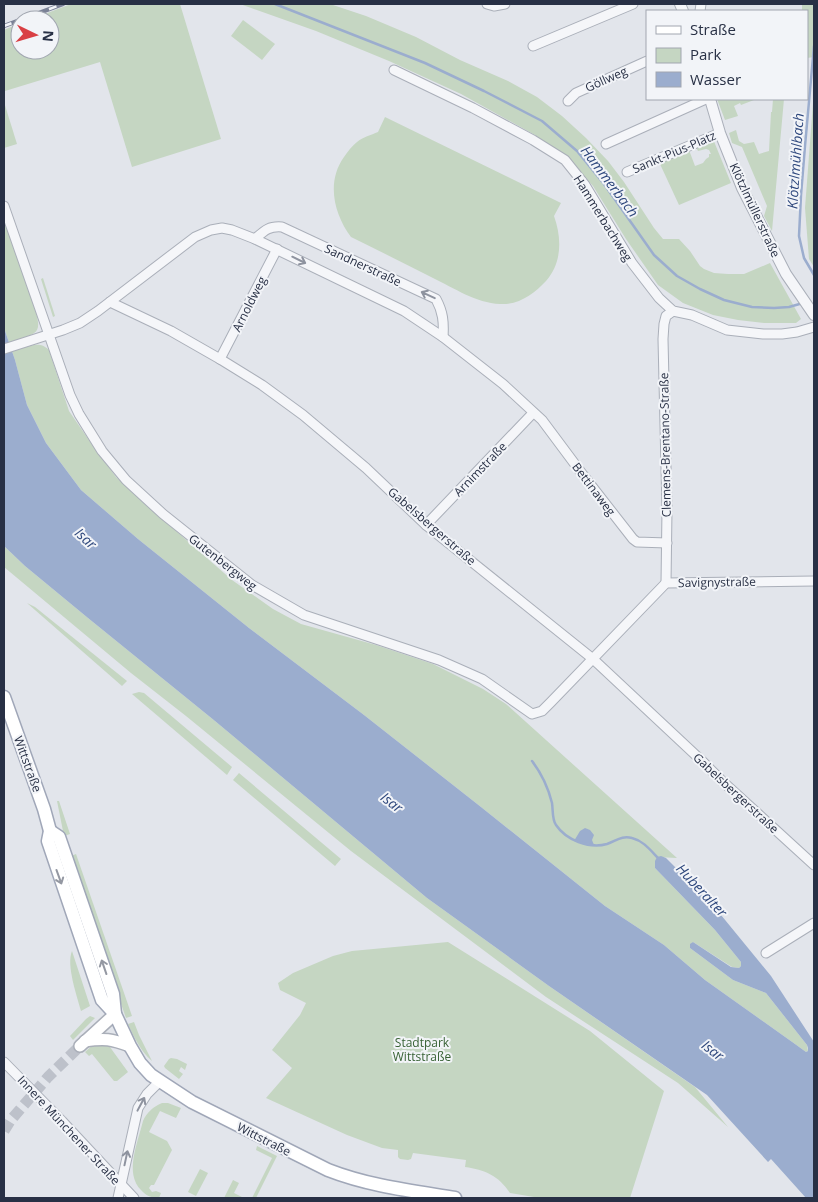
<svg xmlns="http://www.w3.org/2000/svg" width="818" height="1202" font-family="'Open Sans',sans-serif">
<rect width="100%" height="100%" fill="#e2e5eb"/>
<g fill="#c5d6c2">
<path d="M71 4H180L221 139 132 167 100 62 5 91 4 86V30L20 23V50H50V20H29Z"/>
<path d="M240 4H330L366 16 416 37 460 60 508 81 537 97 562 116 586 138 608 161 624 182 654 228 663 239H679L690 251 700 266 704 269 714 273 728 274H744L770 263 801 319 796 323H764L738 320 713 315 683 303 658 285 626 239 593 186 567 157 535 135 461 94 389 61 316 31Z"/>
<path d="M802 4H814V57L807 58V11H802Z"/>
<path d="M243 20 275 44 262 60 231 36Z"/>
<path d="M814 90V267L809 259 805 208Z"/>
<path d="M717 99H754V100L741 105 740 103 734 106 738 116 725 120Z"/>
<path d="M773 99H784L772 231 764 216 767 206 742 147 732 143 729 133 736 130 739 141 744 144 754 142 759 154 769 151 771 112H772Z"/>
<path d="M4 102 17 144 4 148Z"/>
<path d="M385 117 561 203 554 216C562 238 562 263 546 281 534 294 519 305 500 304 476 303 454 288 433 278 406 264 379 251 351 237 334 214 326 182 344 157 348 151 352 146 357 142 363 137 371 135 378 132Z"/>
<path d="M713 139 731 183 679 205 660 164 689 150 695 166 703 163 706 159 709 157V154H711L709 150 706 149 698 151 696 147Z"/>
<path d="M4 216 36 312C41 332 38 333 19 339L22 348C33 346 39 341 49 350L69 411 93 446 116 477 143 502 232 580 273 609 301 624 376 645 433 664 483 689 506 704 677 858 657 857 655 868 715 930 741 962V966L739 968 732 967 693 942 690 948 733 980 766 993 807 1045 808 1051 806 1052 795 1044 705 980 664 945 605 906 481 807 364 715 249 628 138 539 81 490 46 443 27 405 15 360 4 328Z"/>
<path d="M43 278 55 316 53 317 41 279Z"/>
<path d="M4 546 25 566 88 618 215 721 427 898 549 986 695 1087 728 1127 678 1083 546 997 351 851 186 716 131 673 4 567Z"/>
<path d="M27 603 35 607 127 681 122 686Z"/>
<path d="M139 692 144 693 232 767 227 775 132 694Z"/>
<path d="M239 773 341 859 335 866 233 780Z"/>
<path d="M57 801H59L70 834 64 836Z"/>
<path d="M76 854 132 1016 126 1018 104 956 71 856Z"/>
<path d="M448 942 590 1031 664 1091 630 1198H540L510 1193C498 1175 485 1170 465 1167L466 1160 413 1153 411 1159 408 1160 400 1159 398 1157V1150L382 1148 347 1135 266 1098 292 1068 272 1050 300 1015 306 1003 280 990 278 983 293 973 333 956 352 951Z"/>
<path d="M72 951 90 1006 81 1011C77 996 66 965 72 951Z"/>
<path d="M90 1016 95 1018 73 1040 70 1036 86 1019Z"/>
<path d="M134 1022 139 1035 152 1061C141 1052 134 1037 128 1024Z"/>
<path d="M107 1043 128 1072 117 1081H114L92 1054 89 1056 85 1052 94 1044Z"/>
<path d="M171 1058 177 1059 187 1064 185 1070 181 1067 179 1071 183 1074 179 1079 165 1068 164 1066 169 1059Z"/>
<path d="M162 1103H168L181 1108 176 1118 160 1111 149 1132 167 1141 172 1150 154 1185H151L149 1188 152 1192 156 1191 161 1193 159 1198C152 1198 146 1196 141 1190 124 1173 138 1142 143 1121 147 1112 153 1107 162 1103Z"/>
<path d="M257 1146 277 1156 256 1198H252L272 1158 256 1150Z"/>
<path d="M200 1169 208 1173 196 1196 188 1192Z"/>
<path d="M233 1180 239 1183 234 1193 244 1198H224Z"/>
</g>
<g fill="#9badce">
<path d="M4 328 15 360 27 405 46 443 81 490 138 539 249 628 364 715 481 807 605 906 664 945 705 980 795 1044 806 1052 808 1051V1048L807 1045 766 993 733 980 690 948V944L693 942 731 967 739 968 741 966V962L715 930 655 868V861L657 857 661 856 666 858 712 904 771 976 814 1042V1198H806L771 1159 768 1162 707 1095 549 986 427 898 215 721 88 618 25 566 4 546Z"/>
<path d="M585 828 590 830 594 835 592 840 594 845 574 841 580 831Z"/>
</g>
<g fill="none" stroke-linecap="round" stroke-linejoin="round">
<g stroke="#9badce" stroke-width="2.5">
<path d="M275 4 425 63 484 91 542 121 577 151 604 184 654 255 677 276 700 289 724 300 752 307 774 308 789 307 803 303"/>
<path d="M814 46 805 146 801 195 799 236 804 258 814 275"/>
<path d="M532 761C542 774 548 787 552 803 553 809 552 820 556 825 566 840 589 849 607 844 616 841 622 835 632 838 644 841 651 851 659 859"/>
</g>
<path stroke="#bdc1ca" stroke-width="11" stroke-dasharray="11 5.5" stroke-linecap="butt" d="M4 1131 10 1121 48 1077 80 1046"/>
<defs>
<g id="minor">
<path d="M487 4 494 6 505 4"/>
<path d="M700 11 701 4"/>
<path d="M533 46 633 4"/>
<path d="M394 70 473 108 533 140 565 160 585 185 632 263 659 298 673 311 692 315 727 330 763 334H782L797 332 814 327"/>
<path d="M568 101 576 93 647 61"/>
<path d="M606 144 706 99"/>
<path d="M627 172 720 133"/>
<path d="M4 206 70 395 79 414 102 451 126 480 163 514 252 585 304 615 439 660 482 679 532 714 542 711 551 702 666 583 814 581"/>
<path d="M255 239C265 230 269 226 282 227L436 299C443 312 444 322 443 337"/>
<path d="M110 302 171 331 220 359 262 385 303 415 366 468 426 525 593 659 702 761 721 780 814 865"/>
<path d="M4 349 63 330 80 323 98 311 195 237 211 230 222 228 232 230 255 239 404 311 443 337 503 384 542 420 583 475 633 539 637 542 667 543"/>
<path d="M220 359 277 249"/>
<path d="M426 525 533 413"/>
<path d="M666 583 667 510 663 339 664 324 666 316 673 311"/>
<path d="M766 953 814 923"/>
<path d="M4 1062 62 1121 134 1198"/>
<path d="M118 1198 138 1108 147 1094 160 1081"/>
</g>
<g id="tertiary">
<path d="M680 4 683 11"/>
<path d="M710 99 720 133 742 188 786 274 814 315"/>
</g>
<g id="secondary">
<path d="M85 1041C105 1038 111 1039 130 1046"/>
<path d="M80 1046 115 1014"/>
</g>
<g id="primary">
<path d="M4 697 44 809 50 831 48 841 102 1000 115 1014 130 1046 140 1063 151 1075 160 1081 192 1102 328 1170C369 1186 412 1191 455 1198"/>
<path d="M50 831 59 837 113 994 115 1014"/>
</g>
</defs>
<use href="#minor" stroke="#aaafb9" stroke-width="11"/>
<use href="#tertiary" stroke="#aaafb9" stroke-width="12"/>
<use href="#secondary" stroke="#aaafb9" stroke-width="14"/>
<use href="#primary" stroke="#a0a7b8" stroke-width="15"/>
<use href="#minor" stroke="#f5f6f9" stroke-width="9"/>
<use href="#tertiary" stroke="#f5f6f9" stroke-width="10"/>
<use href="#secondary" stroke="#fff" stroke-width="11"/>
<use href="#primary" stroke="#fff" stroke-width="12"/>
<defs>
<path id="rail" d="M4 26 63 4"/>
</defs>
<use href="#rail" stroke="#7a8196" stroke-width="4.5"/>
<use href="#rail" stroke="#f2f4f8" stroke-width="2.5" stroke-dasharray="8" stroke-linecap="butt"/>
</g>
<defs><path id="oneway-shaft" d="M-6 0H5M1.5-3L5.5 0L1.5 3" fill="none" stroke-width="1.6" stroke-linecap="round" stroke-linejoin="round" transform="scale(1.25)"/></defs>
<g stroke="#8e939f">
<use href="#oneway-shaft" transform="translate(299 260) rotate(26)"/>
<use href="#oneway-shaft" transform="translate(428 295) rotate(-155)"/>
<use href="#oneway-shaft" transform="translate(141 1104) rotate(-62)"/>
<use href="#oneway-shaft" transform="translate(126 1158) rotate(-78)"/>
</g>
<g stroke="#9498a2">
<use href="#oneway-shaft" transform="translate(59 877) rotate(70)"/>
<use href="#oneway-shaft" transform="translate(104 967) rotate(-109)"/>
</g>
<g text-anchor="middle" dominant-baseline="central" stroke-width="4" stroke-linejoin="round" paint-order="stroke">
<g font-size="12" fill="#283045" stroke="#f2f4f8">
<text transform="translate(606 79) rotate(-24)">Göllweg</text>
<text transform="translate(674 152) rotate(-23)">Sankt-Pius-Platz</text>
<text transform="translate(755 210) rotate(65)">Klötzlmüllerstraße</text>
<text transform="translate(603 218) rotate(58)">Hammerbachweg</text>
<text transform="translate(363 265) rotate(25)">Sandnerstraße</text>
<text transform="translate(249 304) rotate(-63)">Arnoldweg</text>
<text transform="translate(665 445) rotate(-91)">Clemens-Brentano-Straße</text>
<text transform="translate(480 469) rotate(-46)">Arnimstraße</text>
<text transform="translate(594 489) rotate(53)">Bettinaweg</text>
<text transform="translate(432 526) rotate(41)">Gabelsbergerstraße</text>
<text transform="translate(223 562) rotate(38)">Gutenbergweg</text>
<text transform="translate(717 582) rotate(-1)">Savignystraße</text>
<text transform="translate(28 764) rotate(70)">Wittstraße</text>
<text transform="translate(736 793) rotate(43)">Gabelsbergerstraße</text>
<text transform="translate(69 1130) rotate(47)">Innere Münchener Straße</text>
<text transform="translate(264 1139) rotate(27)">Wittstraße</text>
</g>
<g font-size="12" fill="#386235" stroke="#f2f4f8">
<text x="422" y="1042">Stadtpark<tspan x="422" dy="14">Wittstraße</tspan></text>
</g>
<g font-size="14" font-style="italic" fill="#2f487d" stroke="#f2f4f8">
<text transform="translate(795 161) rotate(-86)">Klötzlmühlbach</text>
<text transform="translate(610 181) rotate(53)">Hammerbach</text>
<text transform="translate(86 538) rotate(42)">Isar</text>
<text transform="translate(392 802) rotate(38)">Isar</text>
<text transform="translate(702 890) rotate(47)">Huberalter</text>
<text transform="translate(713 1050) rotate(38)">Isar</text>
</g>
</g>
<rect width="818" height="1202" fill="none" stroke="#283045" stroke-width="10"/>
<rect x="646" y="10" width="162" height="90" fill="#f2f4f8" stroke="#a1a6b0"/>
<rect x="656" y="26" width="25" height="8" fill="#ffffff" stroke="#a1a6b0"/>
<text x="690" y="35" font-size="15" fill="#283045">Straße</text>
<rect x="656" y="48" width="25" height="15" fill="#c5d6c2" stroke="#a1a6b0"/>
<text x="690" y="60" font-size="15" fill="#283045">Park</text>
<rect x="656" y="72" width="25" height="15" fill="#9badce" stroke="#a1a6b0"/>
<text x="690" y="85" font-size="15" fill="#283045">Wasser</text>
<g transform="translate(35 35) rotate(95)"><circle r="24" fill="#f2f4f8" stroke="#a1a6b0"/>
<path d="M0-4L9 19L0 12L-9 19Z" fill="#d93f44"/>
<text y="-8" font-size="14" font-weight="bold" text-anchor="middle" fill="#283045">N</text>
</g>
</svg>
